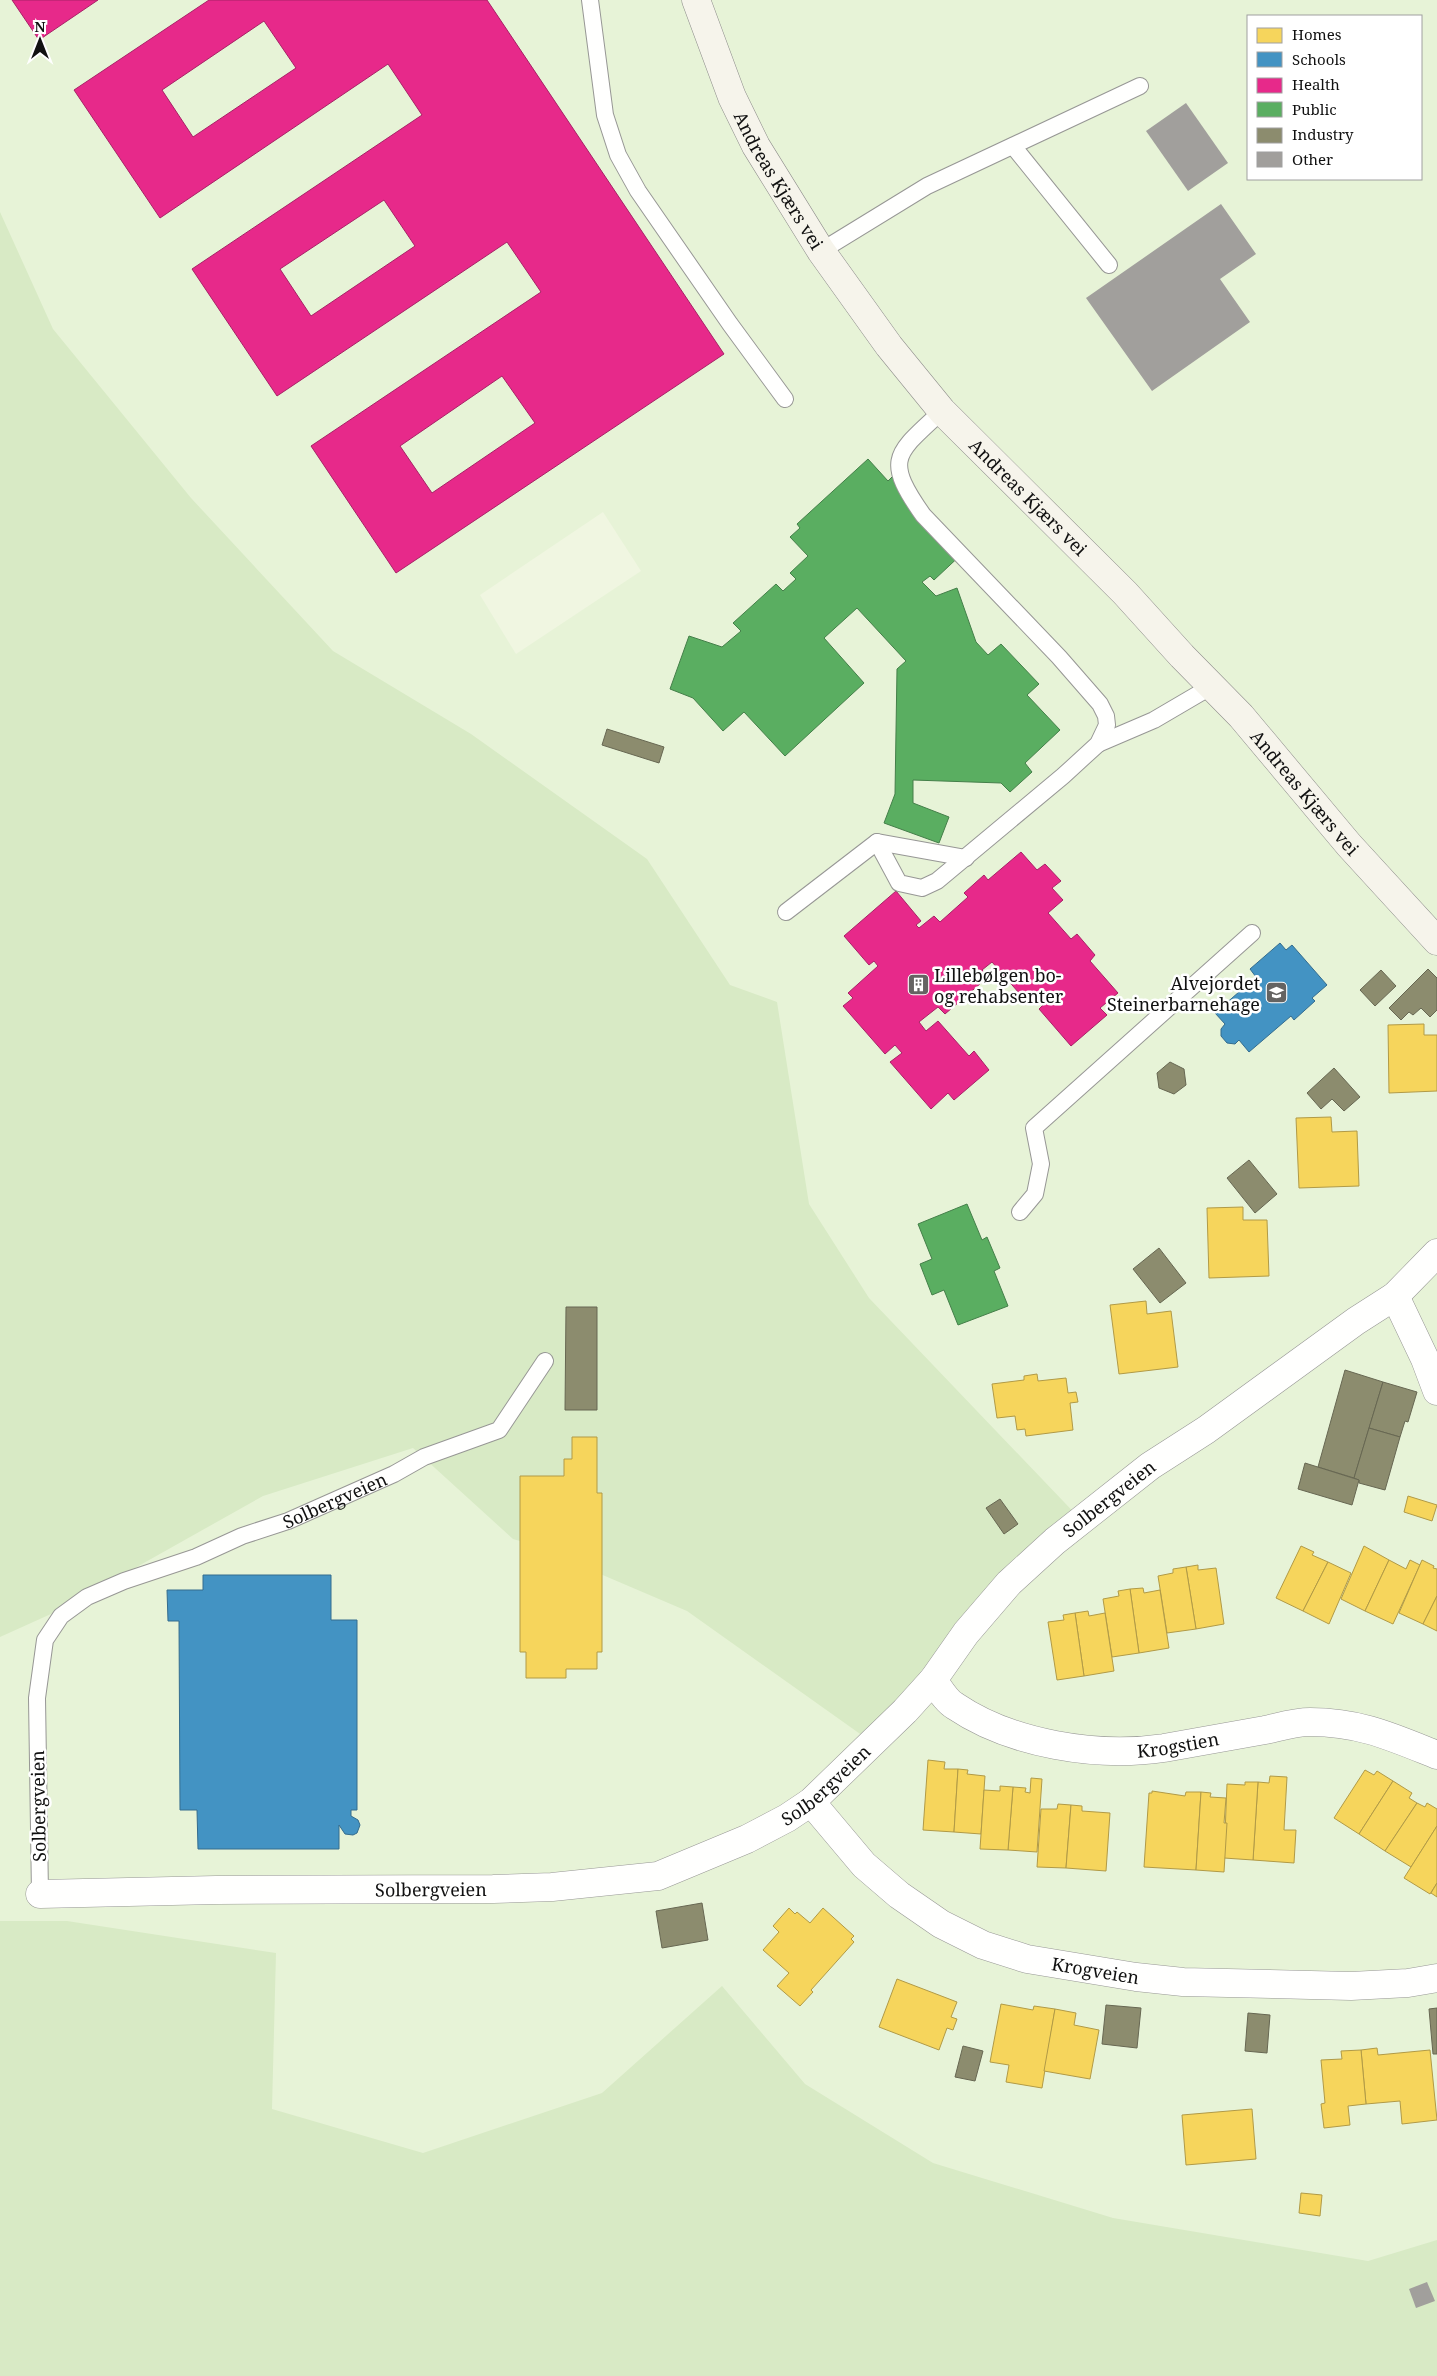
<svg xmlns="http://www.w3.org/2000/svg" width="1437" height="2376" font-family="'Noto Serif',serif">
<rect width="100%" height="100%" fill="#fdfcf7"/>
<path fill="#e7f3d7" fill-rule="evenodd" d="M0 0H1437V2376H0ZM1248 16H1421V179H1248Z"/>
<g fill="#d8eac5">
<path d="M0 212 53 329 191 498 333 651 471 734 647 859 730 985 777 1002 809 1204 869 1298 1085 1524 863 1736 687 1611 530 1544 513 1539 413 1448 263 1496 62 1609 0 1637Z"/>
<path d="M0 1921H67L276 1953 272 2109 423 2153 602 2093 722 1986 805 2084 933 2163 1113 2218 1368 2261 1437 2240V2376H0Z"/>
</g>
<path fill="#f0f6e1" d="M603 512 641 571 516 654 480 595Z"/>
<g fill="#f6d55c" stroke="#b19a46">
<path d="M1424 1024V1035H1437V1091L1389 1093 1388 1025Z"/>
<path d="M1331 1117 1332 1132 1357 1131 1359 1186 1299 1188 1296 1118Z"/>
<path d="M1243 1207V1220H1267L1269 1276 1209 1278 1207 1208Z"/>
<path d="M1146 1301 1147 1314 1171 1311 1178 1367 1119 1374 1110 1305Z"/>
<path d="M1037 1374 1038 1381 1066 1378 1068 1393 1076 1392 1078 1402 1070 1403 1073 1430 1026 1436 1025 1429 1017 1430 1015 1416 997 1418 992 1384 1024 1380V1376Z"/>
<path d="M572 1437H597V1493H602V1652H597V1669H566V1678H526V1652H520V1476H564V1459H572Z"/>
<path d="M1408 1496 1437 1505 1432 1521 1404 1512Z"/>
<path d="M1301 1546 1314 1552 1312 1555 1328 1562 1303 1611 1276 1598Z"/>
<path d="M1364 1546 1389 1560 1365 1611 1341 1599Z"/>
<path d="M1389 1560 1406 1569 1410 1560 1420 1565 1393 1624 1365 1611Z"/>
<path d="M1422 1560 1434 1566 1433 1568 1437 1569V1596L1423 1624 1399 1613Z"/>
<path d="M1328 1562 1351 1573 1329 1624 1303 1611Z"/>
<path d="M1198 1565V1570L1216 1568 1224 1624 1196 1629 1186 1567Z"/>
<path d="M1186 1567 1196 1629 1167 1633 1158 1576 1173 1573V1569Z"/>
<path d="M1143 1588 1144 1593 1160 1590 1169 1648 1139 1653 1130 1589Z"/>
<path d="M1130 1589 1139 1653 1112 1657 1103 1599 1119 1596 1118 1591Z"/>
<path d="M1437 1596V1631L1423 1624Z"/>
<path d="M1088 1611 1089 1616 1105 1613 1114 1671 1084 1676 1075 1613Z"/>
<path d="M1075 1613 1084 1676 1057 1680 1048 1622 1064 1620 1063 1615Z"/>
<path d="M928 1760 945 1762 944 1769H958L954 1832 923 1830Z"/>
<path d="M958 1769 968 1770 967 1774 985 1776 981 1834 954 1832Z"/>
<path d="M1365 1770 1374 1775 1377 1771 1393 1781 1359 1834 1334 1818Z"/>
<path d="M1270 1776 1287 1777 1284 1830H1296L1294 1863 1253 1860 1258 1782 1269 1783Z"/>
<path d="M1031 1778 1042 1779 1037 1852 1008 1850 1013 1787 1026 1788 1025 1792 1030 1793Z"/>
<path d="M1393 1781 1412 1793 1409 1798 1417 1803 1385 1851 1359 1834Z"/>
<path d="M1245 1782H1258L1253 1860 1224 1858 1227 1784 1245 1785Z"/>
<path d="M1000 1786 1013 1787 1008 1850 980 1849 984 1790 1000 1791Z"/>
<path d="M1152 1791 1185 1796 1186 1792H1201L1196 1870 1144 1867 1149 1793H1152Z"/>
<path d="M1201 1792 1211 1793 1210 1797 1226 1798 1224 1823H1227L1224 1872 1196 1870Z"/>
<path d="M1417 1803 1425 1807 1427 1803 1437 1809V1826L1411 1867 1385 1851Z"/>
<path d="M1058 1804 1071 1805 1066 1868 1037 1867 1041 1809H1057Z"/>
<path d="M1071 1805 1082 1806V1811L1110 1813 1106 1871 1066 1868Z"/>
<path d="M1437 1826V1883L1430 1894 1404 1878Z"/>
<path d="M1437 1883V1897L1431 1893Z"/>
<path d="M789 1908 795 1914 797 1912 810 1923 823 1908 854 1936 851 1939 854 1942 811 1990 813 1992 800 2006 777 1986 789 1973 763 1950 779 1932 773 1926Z"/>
<path d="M897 1979 957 2002 951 2017 957 2019 953 2030 947 2028 939 2050 879 2027Z"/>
<path d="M1001 2004 1033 2010 1034 2006 1055 2009 1042 2088 1006 2082 1009 2065 990 2062Z"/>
<path d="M1055 2009 1076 2013 1074 2025 1099 2030 1090 2079 1044 2071Z"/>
<path d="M1377 2048 1378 2055 1430 2050 1437 2120 1402 2124 1400 2101 1366 2104 1361 2050Z"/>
<path d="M1361 2050 1366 2104 1348 2106 1350 2125 1324 2128 1321 2104 1325 2103 1321 2060 1342 2059 1341 2051Z"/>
<path d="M1252 2109 1256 2159 1186 2165 1182 2115Z"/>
<path d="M1301 2193 1322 2195 1320 2216 1299 2213Z"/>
</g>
<g fill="#4393c3" stroke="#346c8e">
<path d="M1280 943 1286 950 1292 945 1327 985 1312 998 1315 1001 1294 1020 1291 1016 1249 1052 1239 1040 1235 1044 1227 1043 1221 1036V1029L1225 1024 1215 1013 1256 977 1250 969Z"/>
<path d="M203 1575H331V1620H357V1810H351V1816L358 1820 360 1825 357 1833 353 1835 345 1834 339 1825V1849H198L197 1810H180L179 1621H168L167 1590H203Z"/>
</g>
<g fill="#e7298a" stroke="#a72266" fill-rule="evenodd">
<path d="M12 0H98L39 40Z"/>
<path d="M209 0H487L724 354 396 573 311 446 541 292 507 242 277 396 192 269 422 115 388 64 160 218 74 90ZM264 21 296 68 193 137 162 90ZM384 200 415 246 311 316 280 269ZM502 376 535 423 432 493 400 446Z"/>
<path d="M1021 852 1037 870 1045 864 1061 881 1052 888 1063 900 1048 913 1071 939 1077 934 1095 955 1090 961 1118 993 1100 1008 1107 1015 1071 1046 1039 1009 1044 1004 1035 993 1026 1001 992 962 982 970 988 977 945 1014 938 1007 919 1022 926 1031 938 1021 969 1056 974 1051 989 1070 954 1100 948 1093 931 1109 890 1062 902 1053 895 1045 885 1054 843 1006 853 998 848 993 878 966 874 961 869 965 844 936 896 891 921 921 916 925 919 928 934 916 940 922 968 897 964 893 984 875 988 880Z"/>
</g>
<g fill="#5aae61" stroke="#447f49">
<path d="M868 459 888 481 894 475 965 551 934 580 930 576 922 582 936 596 957 588 976 642 988 655 1001 644 1039 684 1027 695 1060 730 1025 763 1032 772 1010 792 1001 783 913 780V803L949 817 939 843 884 823 895 794 897 669 906 661 857 608 824 638 864 683 785 756 744 712 723 731 693 698 670 689 689 636 722 647 741 631 733 623 776 584 783 591 796 579 790 573 808 556 790 537 800 528 797 524Z"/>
<path d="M967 1204 982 1240 987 1237 1000 1268 994 1271 1008 1306 958 1325 944 1290 932 1295 920 1264 932 1259 918 1224Z"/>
</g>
<g fill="#8c8c6e" stroke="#676752">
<path d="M607 729 664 747 659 763 602 745Z"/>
<path d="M1428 969 1437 978V1010L1430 1017 1421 1008 1413 1015 1409 1012 1401 1020 1389 1008Z"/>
<path d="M1381 970 1396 986 1375 1006 1360 990Z"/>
<path d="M1170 1062 1184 1069 1186 1085 1174 1094 1159 1088 1157 1073Z"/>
<path d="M1334 1068 1360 1097 1344 1111 1332 1099 1321 1109 1307 1093Z"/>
<path d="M1249 1160 1277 1194 1255 1213 1227 1178Z"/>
<path d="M1159 1248 1186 1283 1160 1303 1133 1269Z"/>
<path d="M566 1307H597V1410H565Z"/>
<path d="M1345 1370 1383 1382 1354 1478 1318 1467Z"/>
<path d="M1383 1382 1417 1392 1408 1422 1405 1421 1400 1437 1369 1428Z"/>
<path d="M1369 1428 1400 1437 1385 1490 1359 1483V1480L1354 1478Z"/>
<path d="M1305 1463 1359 1480 1352 1505 1298 1489Z"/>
<path d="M1000 1499 1018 1524 1004 1534 986 1508Z"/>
<path d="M702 1903 708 1940 662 1948 656 1911Z"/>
<path d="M1106 2005 1141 2008 1137 2048 1102 2044Z"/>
<path d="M1437 2008V2054H1433L1429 2009Z"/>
<path d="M1248 2013 1270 2015 1267 2053 1245 2051Z"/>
<path d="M963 2046 983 2051 975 2081 955 2077Z"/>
</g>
<g fill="#a19f9c">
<path d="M1186 103 1228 163 1188 191 1146 131Z"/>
<path d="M1221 204 1256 254 1220 279 1250 322 1152 391 1086 298Z"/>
<path d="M1427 2282 1435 2301 1416 2308 1409 2289Z"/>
</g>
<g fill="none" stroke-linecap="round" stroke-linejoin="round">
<defs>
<g id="lane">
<path d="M590 0 605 115 618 155 638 191 730 324 785 399"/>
<path d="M1013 146 1109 265"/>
<path d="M821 251 927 186 1140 86"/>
<path d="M1098 744 1154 720 1212 686"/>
<path d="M877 842 899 883 922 888 937 881 1063 776 1098 744 1107 725 1106 716 1100 704 1059 657 923 515C883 458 896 454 942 411"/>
<path d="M786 912 877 842 966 858"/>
<path d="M1020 1212 1035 1194 1041 1164 1034 1128 1252 933"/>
<path id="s1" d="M40 1894 37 1698 45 1640 61 1616 87 1597 124 1581 196 1557 242 1536 288 1521 394 1474 424 1457 499 1430 545 1361"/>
</g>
<g id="street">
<path d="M1395 1296 1425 1359 1437 1391"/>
<path id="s2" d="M933 1680C939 1688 946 1701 955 1706 1011 1744 1097 1758 1164 1748 1197 1742 1231 1736 1265 1730 1279 1727 1295 1722 1310 1722 1360 1722 1392 1737 1437 1755"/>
<path id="s3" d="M811 1802 864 1865 899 1895 941 1924 983 1945 1027 1959 1136 1977 1183 1982 1351 1986 1408 1983 1437 1978"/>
<path id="s4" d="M40 1894 216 1890 493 1889 552 1887 658 1876 747 1839 787 1818 811 1802 905 1711 933 1680 966 1633 1009 1583 1055 1541 1150 1466 1206 1430 1356 1321 1395 1296 1437 1253"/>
</g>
<g id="secondary">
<path id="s5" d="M696 0 732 97 756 146 821 251 889 346 942 411 1125 593 1182 656 1241 716 1349 845 1437 941"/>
</g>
</defs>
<use href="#lane" stroke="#979795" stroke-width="18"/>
<use href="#street" stroke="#979795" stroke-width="29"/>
<use href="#secondary" stroke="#8e8d8b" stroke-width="29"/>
<use href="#lane" stroke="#fffffe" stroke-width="16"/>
<use href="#street" stroke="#fffffe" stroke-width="28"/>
<use href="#secondary" stroke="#f6f4eb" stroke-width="28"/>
</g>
<defs>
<symbol id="building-square" viewBox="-11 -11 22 22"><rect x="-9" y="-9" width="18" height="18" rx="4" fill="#646362" stroke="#fff"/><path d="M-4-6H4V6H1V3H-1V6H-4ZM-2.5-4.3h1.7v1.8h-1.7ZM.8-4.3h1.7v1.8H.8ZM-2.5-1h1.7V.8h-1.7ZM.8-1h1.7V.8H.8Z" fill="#fff"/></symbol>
<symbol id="school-square" viewBox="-11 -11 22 22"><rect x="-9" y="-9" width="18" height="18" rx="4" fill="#646362" stroke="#fff"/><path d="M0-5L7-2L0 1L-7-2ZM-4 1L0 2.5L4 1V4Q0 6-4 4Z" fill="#fff"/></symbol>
</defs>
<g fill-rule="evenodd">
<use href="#building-square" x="906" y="972" width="25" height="25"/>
<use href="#school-square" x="1264" y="980" width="25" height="25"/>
</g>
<g text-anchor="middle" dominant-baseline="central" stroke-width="5" stroke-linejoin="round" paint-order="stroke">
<g font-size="18" fill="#111" stroke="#fff">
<text stroke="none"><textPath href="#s5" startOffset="199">Andreas Kjærs vei</textPath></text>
<text stroke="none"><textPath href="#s5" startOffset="604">Andreas Kjærs vei</textPath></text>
<text stroke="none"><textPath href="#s5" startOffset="1009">Andreas Kjærs vei</textPath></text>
<text stroke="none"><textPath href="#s1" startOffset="582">Solbergveien</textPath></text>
<text stroke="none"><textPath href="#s4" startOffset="1216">Solbergveien</textPath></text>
<text stroke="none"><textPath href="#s2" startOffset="266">Krogstien</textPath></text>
<text stroke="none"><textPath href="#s4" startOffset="811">Solbergveien</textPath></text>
<text transform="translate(38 1806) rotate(-91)">Solbergveien</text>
<text stroke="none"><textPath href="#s4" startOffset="391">Solbergveien</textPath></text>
<text stroke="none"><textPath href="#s3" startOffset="342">Krogveien</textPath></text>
</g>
<g font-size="18" fill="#111" stroke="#fff" text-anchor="start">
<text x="934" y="975">Lillebølgen bo-<tspan x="934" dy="21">og rehabsenter</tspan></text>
<text x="1260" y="983" text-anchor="end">Alvejordet<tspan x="1260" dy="21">Steinerbarnehage</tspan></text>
</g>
</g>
<rect x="1247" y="15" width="175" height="165" fill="#ffffff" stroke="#a0a0a0"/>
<rect x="1257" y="28" width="25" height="15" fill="#f6d55c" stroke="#a0a0a0"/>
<text x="1292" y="40" font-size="15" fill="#111111">Homes</text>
<rect x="1257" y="52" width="25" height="15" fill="#4393c3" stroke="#a0a0a0"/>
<text x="1292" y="65" font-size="15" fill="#111111">Schools</text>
<rect x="1257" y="78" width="25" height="15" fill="#e7298a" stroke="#a0a0a0"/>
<text x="1292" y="90" font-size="15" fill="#111111">Health</text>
<rect x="1257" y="102" width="25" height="15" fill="#5aae61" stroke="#a0a0a0"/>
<text x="1292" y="115" font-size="15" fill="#111111">Public</text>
<rect x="1257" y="128" width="25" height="15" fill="#8c8c6e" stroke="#a0a0a0"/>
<text x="1292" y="140" font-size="15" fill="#111111">Industry</text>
<rect x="1257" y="152" width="25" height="15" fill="#a19f9c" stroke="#a0a0a0"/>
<text x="1292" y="165" font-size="15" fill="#111111">Other</text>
<g transform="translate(40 40)" stroke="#ffffff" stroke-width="4" paint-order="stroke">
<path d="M0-4L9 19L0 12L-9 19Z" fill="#111111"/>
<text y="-8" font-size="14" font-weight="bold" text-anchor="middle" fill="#111111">N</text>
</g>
</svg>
